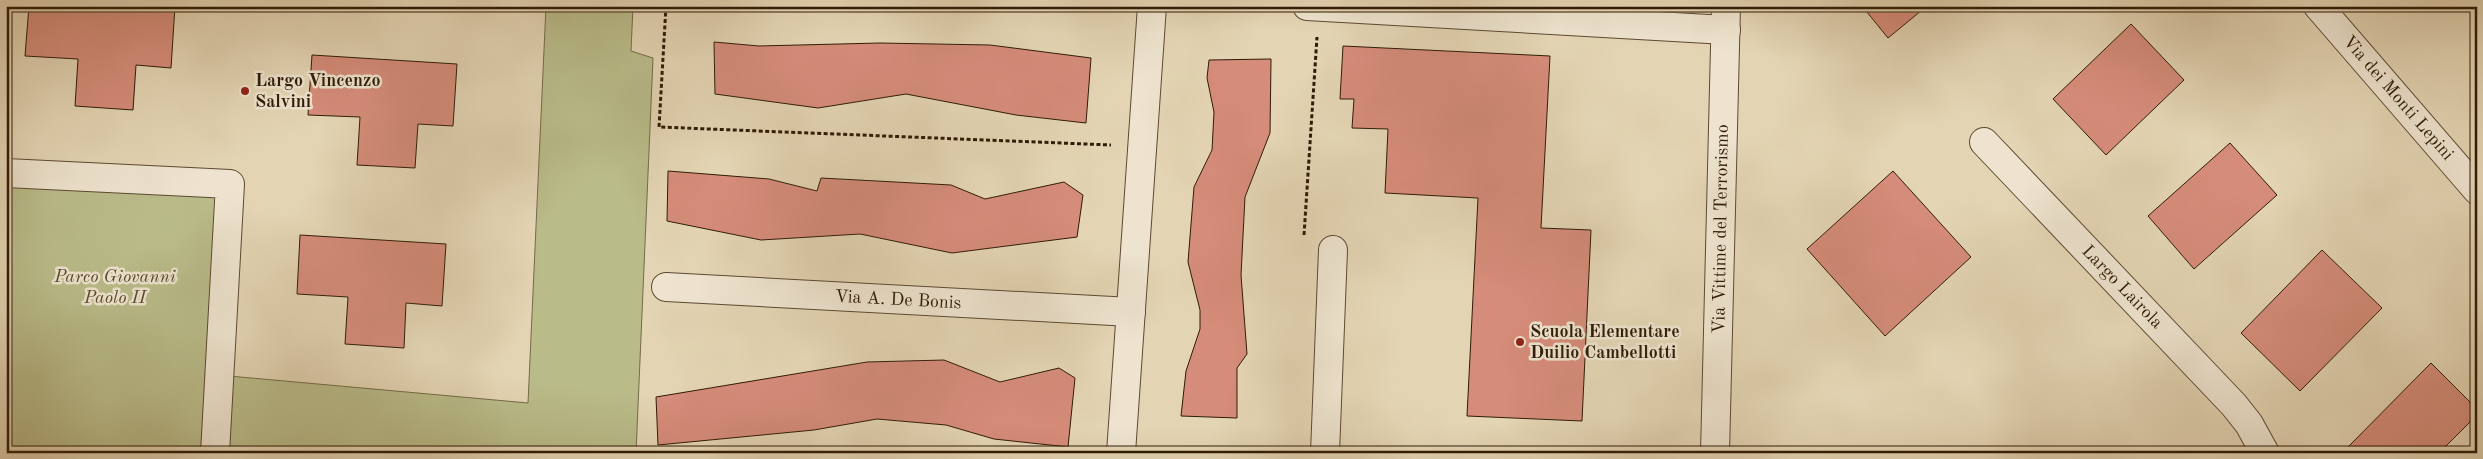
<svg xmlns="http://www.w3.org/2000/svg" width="2483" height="459" font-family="'Old Standard TT',serif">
<rect width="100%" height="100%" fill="#e3d4b3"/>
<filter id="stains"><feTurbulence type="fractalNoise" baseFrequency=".004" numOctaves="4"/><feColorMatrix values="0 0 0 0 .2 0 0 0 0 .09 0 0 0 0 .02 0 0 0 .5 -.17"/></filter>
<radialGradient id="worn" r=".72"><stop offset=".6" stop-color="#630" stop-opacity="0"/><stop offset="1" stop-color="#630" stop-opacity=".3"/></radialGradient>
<path fill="#b9bb89" stroke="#746b48" d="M546 6H633L631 51 653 58 636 453H6V173L230 184 218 375 528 403Z"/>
<g fill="#d58c7a" stroke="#301b07">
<path d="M29 6H175L171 68 136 65 133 110 75 106 78 59 25 56Z"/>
<path d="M1862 6H1927L1888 38Z"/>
<path d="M2131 24 2184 80 2106 155 2053 99Z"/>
<path d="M714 42 759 46 880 43 990 45 1091 58 1086 123 1016 115 906 94 818 108 715 94Z"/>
<path d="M1343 46 1550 56 1541 228 1591 230 1582 421 1467 416 1478 198 1385 193 1388 129 1352 128 1354 99H1340Z"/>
<path d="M312 55 457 64 453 126 418 124 415 168 357 165 360 117 308 115Z"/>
<path d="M1271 59 1270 133 1245 197 1241 275 1247 354 1237 368V418L1181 416 1186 371 1200 329V310L1188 262 1194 187 1212 150 1214 112 1207 78 1209 60Z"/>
<path d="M2230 143 2277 195 2194 269 2148 216Z"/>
<path d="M668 171 769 179 817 191 821 178 951 185 985 199 1064 182 1083 195 1077 237 952 253 860 234 761 240 667 221Z"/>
<path d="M1893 171 1971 257 1885 336 1807 249Z"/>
<path d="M300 235 446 244 442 306 406 303 404 348 345 344 348 297 297 294Z"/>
<path d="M2322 250 2382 308 2300 391 2241 333Z"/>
<path d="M944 360 1000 382 1059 368 1075 378 1068 447 994 439 946 425 877 419 814 430 658 445 656 397 867 362Z"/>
<path d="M2431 363 2477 409V415L2439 453H2353L2348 447Z"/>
</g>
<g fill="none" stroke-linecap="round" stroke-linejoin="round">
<defs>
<g id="minor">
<path d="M1307 6 1726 30"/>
<path d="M2318 6 2477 190"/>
<path d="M1984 142 2234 405 2249 424 2265 453"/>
<path d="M6 173 230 184 215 453"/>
<path d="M666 287 1131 312"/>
<path d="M1121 453 1152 6"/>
<path d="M1325 453 1333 250"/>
<path d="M1715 453 1726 6"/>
</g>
</defs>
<use href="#minor" stroke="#5d4932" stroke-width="30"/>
<g stroke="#301b07" stroke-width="3" stroke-dasharray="4 2.5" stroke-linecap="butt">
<path d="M666 6 659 127 1111 145"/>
<path d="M1304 235 1317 37"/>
</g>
<use href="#minor" stroke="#ede3ce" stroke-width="28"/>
</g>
<g fill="#8f2418" stroke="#ede3ce" stroke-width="2">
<circle cx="245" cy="91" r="5"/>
<circle cx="1520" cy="342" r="5"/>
</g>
<g text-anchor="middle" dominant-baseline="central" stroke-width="5" stroke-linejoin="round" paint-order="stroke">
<g font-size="18" font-weight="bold" fill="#301b07" stroke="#ede3ce" text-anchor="start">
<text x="255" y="81">Largo Vincenzo<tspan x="255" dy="21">Salvini</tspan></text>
<text x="1530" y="332">Scuola Elementare<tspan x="1530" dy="21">Duilio Cambellotti</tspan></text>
</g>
<g font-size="18" fill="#301b07" stroke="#ede3ce">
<text transform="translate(2398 98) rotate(49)">Via dei Monti Lepini</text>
<text transform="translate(1721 229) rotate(-89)">Via Vittime del Terrorismo</text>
<text transform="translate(2122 287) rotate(46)">Largo Lairola</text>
<text transform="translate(898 300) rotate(3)">Via A. De Bonis</text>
</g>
<g font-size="18" font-style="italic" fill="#594b2e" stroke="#ede3ce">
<text x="115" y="277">Parco Giovanni<tspan x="115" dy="21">Paolo II</tspan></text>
</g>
</g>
<rect width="2483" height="459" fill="none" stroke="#e3d4b3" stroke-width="25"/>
<rect x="8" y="8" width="2468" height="444" fill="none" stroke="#301b07" stroke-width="2.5"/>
<rect x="12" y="12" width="2458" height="434" fill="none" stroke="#301b07"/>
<rect width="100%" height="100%" filter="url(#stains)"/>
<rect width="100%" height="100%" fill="url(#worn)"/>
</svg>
